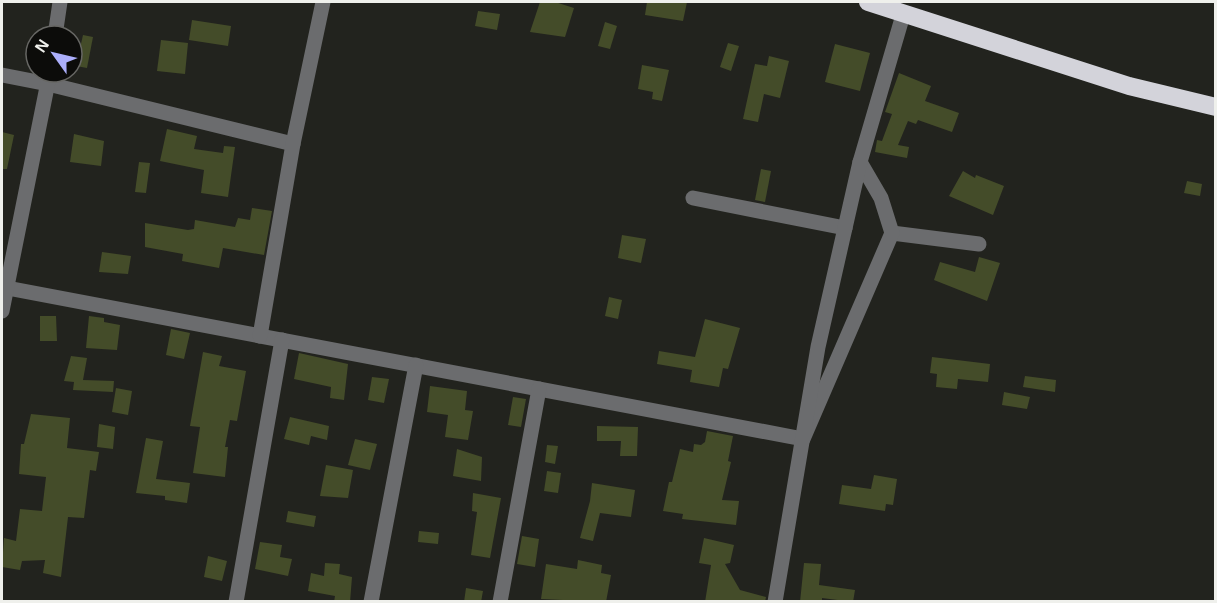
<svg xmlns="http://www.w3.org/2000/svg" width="1217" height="603" font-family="Arial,sans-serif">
<rect width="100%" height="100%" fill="#22231e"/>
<g fill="#444c29">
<path d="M540 2H555L574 8 565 37 530 32Z"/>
<path d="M647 2H687L683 21 645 15Z"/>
<path d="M478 11 500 14 497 30 475 26Z"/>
<path d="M192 20 231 26 228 46 189 40Z"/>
<path d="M605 22 617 26 610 49 598 46Z"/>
<path d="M83 35 93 37 87 68 76 66Z"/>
<path d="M161 40 188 43 185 74 157 71Z"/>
<path d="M728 43 739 46 731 71 720 67Z"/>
<path d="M835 44 870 53 860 91 825 82Z"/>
<path d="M769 56 789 61 780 98 764 94 758 122 743 119 755 64 767 66Z"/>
<path d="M642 65 669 70 662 101 652 99 653 92 638 89Z"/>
<path d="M899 73 931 86 925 101 959 113 952 132 918 120 916 124 908 121 898 145 909 147 907 158 875 152 877 140 882 141 892 114 885 112Z"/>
<path d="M167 129 197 136 194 149 223 153 224 146 235 147 228 197 201 193 204 170 160 161Z"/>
<path d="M2 132 14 135 7 169H2Z"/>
<path d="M74 134 104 141 101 166 70 162Z"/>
<path d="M139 162 150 163 146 193 135 192Z"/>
<path d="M761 169 771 171 765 202 755 200Z"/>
<path d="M963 171 975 178 976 175 1004 186 993 215 949 196Z"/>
<path d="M1187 181 1202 184 1200 196 1184 193Z"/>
<path d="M252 208 272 211 264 255 223 248 219 268 182 261 183 254 145 247V223L188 230 194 229 195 220 235 227 238 218 250 220Z"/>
<path d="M622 235 646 239 641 263 618 258Z"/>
<path d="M102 252 131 256 128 274 99 272Z"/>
<path d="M979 257 1000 263 987 301 934 280 940 262 975 272Z"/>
<path d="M609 297 622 300 618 319 605 316Z"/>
<path d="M40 316H56L57 341H40Z"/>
<path d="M89 316 104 318V322L120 325 117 350 86 348Z"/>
<path d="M705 319 740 328 728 369 723 368 719 387 690 382 692 370 657 364 659 351 695 357Z"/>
<path d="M171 329 190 333 184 359 166 355Z"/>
<path d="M203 352 222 356 219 366 246 371 237 421 230 420 225 447H228L225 477 193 473 200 427 190 426Z"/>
<path d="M299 353 348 364 344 400 330 398 331 387 294 379Z"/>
<path d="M71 356 87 358 83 380 114 381 113 392 73 390 74 382 64 381Z"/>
<path d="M932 357 990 364 988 382 958 379 957 389 936 387 937 374 930 373Z"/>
<path d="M1025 376 1056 380 1055 392 1023 387Z"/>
<path d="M372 377 389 379 384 403 368 400Z"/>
<path d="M430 386 467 391 465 410 473 411 468 440 445 437 448 415 427 412Z"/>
<path d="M116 388 132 391 128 415 112 412Z"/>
<path d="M1004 392 1030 397 1027 409 1002 405Z"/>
<path d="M513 397 526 399 521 427 508 425Z"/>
<path d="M31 414 70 418 67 448 99 452 96 471 90 470 84 518 68 517 61 577 43 573 45 560 22 561 20 570 2 567 4 538 16 541 20 509 42 511 46 477 19 474 21 444H24Z"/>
<path d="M290 417 329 426 327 440 311 436 309 445 284 439Z"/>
<path d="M99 424 115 427 113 449 97 447Z"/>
<path d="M597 426 638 427 637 456H620L621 441H597Z"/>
<path d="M707 431 733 436 728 461 731 462 722 500 739 501 736 525 682 519 683 514 663 511 669 482H672L680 449 693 452 694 444 701 445 705 442Z"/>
<path d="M146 438 163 441 156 479 190 483 187 503 165 500V496L136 493Z"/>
<path d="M355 439 377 444 370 470 348 465Z"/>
<path d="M547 445 558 446 555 464 545 462Z"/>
<path d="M457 449 482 457 481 481 453 476Z"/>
<path d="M326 465 353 470 348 498 320 496Z"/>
<path d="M547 471 561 473 558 493 544 491Z"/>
<path d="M874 475 897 479 893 505 886 504 885 511 839 504 842 485 871 489Z"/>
<path d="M592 483 635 490 631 517 600 513 593 541 580 538 590 501Z"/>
<path d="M473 493 501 498 490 558 471 555 477 512 472 511Z"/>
<path d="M288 511 316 516 314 527 286 522Z"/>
<path d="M419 531 439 533 438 544 418 542Z"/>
<path d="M522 536 539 539 535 567 517 564Z"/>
<path d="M704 538 734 545 730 563 725 564 740 590 766 597 765 602H705L711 565 699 563Z"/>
<path d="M260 542 282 545 280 557 292 559 288 576 255 569Z"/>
<path d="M208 556 227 561 222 581 204 577Z"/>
<path d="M578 560 602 565 601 573 611 575 606 602 541 599 546 564 577 569Z"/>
<path d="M325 563 340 564 339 574 352 577 350 602H334L335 596 308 591 311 573 324 576Z"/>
<path d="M804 563 821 564 819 585 855 590 853 602 822 598V602H800Z"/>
<path d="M466 588 483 591 481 602H464Z"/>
</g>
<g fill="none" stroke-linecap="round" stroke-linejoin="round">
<g stroke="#6b6c6e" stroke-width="15">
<path d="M55 36 60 2"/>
<path d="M2 75 48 84 293 144"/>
<path d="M693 198 845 228"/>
<path d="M892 233 979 244"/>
<path d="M2 287 803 439 892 233 881 198 860 162"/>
<path d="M2 311 50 72"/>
<path d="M260 336 293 144 323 2"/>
<path d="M236 602 282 340"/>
<path d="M371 602 416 365"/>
<path d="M500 602 539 389"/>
<path d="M775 602 818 347 860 162 903 15"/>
</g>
<path stroke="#d3d3da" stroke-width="18" d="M868 2 1129 86 1216 107"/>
</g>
<rect width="1217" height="603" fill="none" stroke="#eff0ec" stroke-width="6"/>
<g transform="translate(54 54) rotate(304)"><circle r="28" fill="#0c0c0a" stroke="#676764" stroke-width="1.5"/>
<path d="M0-4.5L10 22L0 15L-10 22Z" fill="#acaffb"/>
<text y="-9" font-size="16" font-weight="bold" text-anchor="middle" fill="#eff0ec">N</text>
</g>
</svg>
